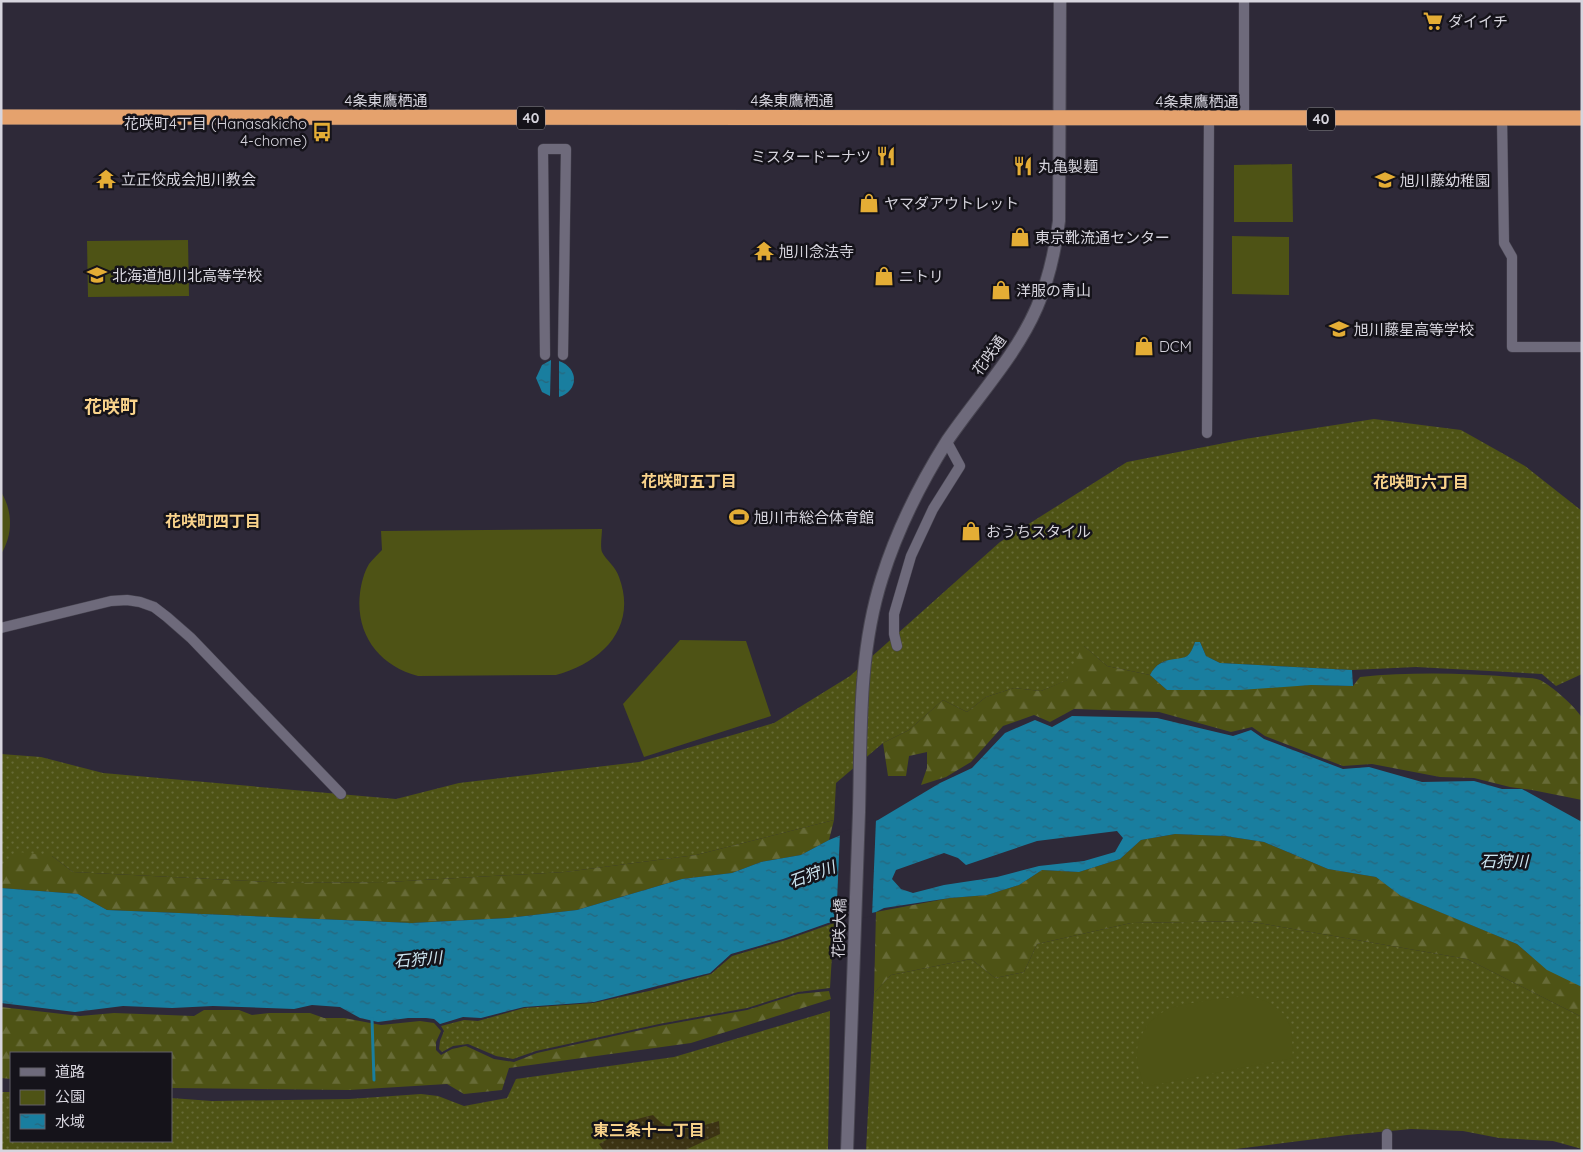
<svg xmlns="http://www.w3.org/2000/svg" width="1583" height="1152" font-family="Quicksand,'Noto Sans JP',sans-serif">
<defs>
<pattern id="green-dots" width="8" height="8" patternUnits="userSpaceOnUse" patternTransform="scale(1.25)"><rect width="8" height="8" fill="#4e5315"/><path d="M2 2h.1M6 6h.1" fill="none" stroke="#676b37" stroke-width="1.8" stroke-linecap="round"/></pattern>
<pattern id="forest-firs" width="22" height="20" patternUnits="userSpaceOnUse" patternTransform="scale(1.25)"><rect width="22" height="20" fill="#4e5315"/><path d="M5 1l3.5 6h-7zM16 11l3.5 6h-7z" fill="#676b37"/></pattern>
<pattern id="sand-dots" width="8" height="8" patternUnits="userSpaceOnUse" patternTransform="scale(1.25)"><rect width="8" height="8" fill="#3c3313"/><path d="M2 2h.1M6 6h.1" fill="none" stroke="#575035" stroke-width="1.8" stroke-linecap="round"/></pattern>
<pattern id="water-ripples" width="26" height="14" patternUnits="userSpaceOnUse" patternTransform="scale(1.25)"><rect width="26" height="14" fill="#197e9f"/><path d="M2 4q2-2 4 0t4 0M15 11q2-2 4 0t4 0" fill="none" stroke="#29657a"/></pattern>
</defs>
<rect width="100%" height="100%" fill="#2e2938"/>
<g fill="url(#green-dots)">
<path d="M1374 419 1461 430 1525 466 1582 511V674L1556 686 1542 674 1416 667 1352 670 1220 663 1206 656 1200 642H1195C1193 647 1192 653 1187 656 1176 664 1162 653 1150 675L1107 666 1084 646 1068 680 1041 691 1014 688 986 697 967 712 943 700 909 730 883 743 836 783 834 820 696 855 565 872 388 882 289 883 73 872 52 856 1 867V754L41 757 103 773 396 799 459 783 639 762 774 723 850 676 1000 542 1127 462 1245 439Z"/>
<path d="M1247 921 1467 959 1582 1017V1149L1553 1141 1499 1138 1463 1131 1411 1129 1347 1135 1220 1151H866L874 993 891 975 971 959 995 978 1024 972 1037 944 1131 923Z"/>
<path d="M834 923 830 988 798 992 747 1008 659 1024 536 1051 513 1059 496 1056 468 1044 453 1046 442 1052 439 1049 440 1041 444 1031 441 1026 464 1020 478 1021 524 1008 593 1003 649 991 711 974 732 956 786 940Z"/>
<path d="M830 1011 828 1151H1V1092H11V1141H171V1098L212 1101 349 1099 421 1094 438 1096 464 1106 507 1098 516 1079 674 1057Z"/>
</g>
<g fill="url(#forest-firs)">
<path d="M1083 645 1107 666 1150 675 1167 690 1311 685 1353 686 1360 677C1411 672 1462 673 1513 677 1521 678 1533 677 1540 680 1552 686 1576 707 1582 718V800L1532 790 1510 787 1474 778 1440 777 1372 764 1343 766 1265 736 1252 727 1231 732 1159 712 1074 709 1050 722 1034 715 1003 726 971 762 946 777 921 785 927 768V752L909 756 906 776H888L883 743 909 730 943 700 967 712 986 697 1014 688 1041 691 1067 680Z"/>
<path d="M834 820 829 840 801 855 761 862 732 873 682 879 577 910 508 918 412 923 107 910 78 894 1 888V867L19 852 52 856 73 872 289 883 388 882 565 872 696 855Z"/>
<path d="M1175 834 1225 836 1264 842 1328 869 1376 877 1402 896 1517 944 1531 956 1582 987V1017L1467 959 1247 921 1131 923 1037 944 1024 972 995 978 971 959 891 975 874 993 876 912 950 898 987 895 1019 885 1042 870 1079 872 1120 859 1141 840Z"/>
<path d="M829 991 831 999 691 1043 509 1068 502 1090 464 1094 447 1084 349 1090 171 1088V1053H11V1079L1 1078V1007L80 1016 114 1013 194 1016 204 1010H239L252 1015 269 1013H310L324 1018H344L381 1025 420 1021 434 1023 441 1031 436 1042V1050L441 1055 452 1049 466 1046 494 1059 514 1062 537 1053 659 1026 747 1010 798 994Z"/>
</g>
<path fill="url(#sand-dots)" d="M653 1115C674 1138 693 1128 719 1121L720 1134 683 1151H604L599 1144 626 1129 633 1120Z"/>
<g fill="#4e5315">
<path d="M1292 164 1293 222H1234V165Z"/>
<path d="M1232 236 1289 237V295L1232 294Z"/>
<path d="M188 240 189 296 88 297 87 241Z"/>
<path d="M1 492C13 511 13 535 1 554Z"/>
<path d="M602 529C602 535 600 546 602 552 606 560 616 567 619 577 638 627 602 663 556 675L418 676C379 666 355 634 360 593 361 584 364 572 369 564 373 559 378 554 382 550L381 531Z"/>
<path d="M680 640 746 641 771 716 644 757 623 704Z"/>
<path d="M1246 995C1265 999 1287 1009 1291 1030 1293 1039 1292 1049 1293 1058L1144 1087C1142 1077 1136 1064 1137 1053 1137 1037 1149 1020 1163 1012 1179 1002 1226 999 1246 995Z"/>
</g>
<g fill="url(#water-ripples)" fill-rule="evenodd">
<path d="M551 360 550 396 542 392 536 378 542 365Z"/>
<path d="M559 361C579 368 579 391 559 397Z"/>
<path d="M1195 642H1200L1206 656 1220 663 1352 670 1353 686 1311 685 1240 690H1167L1150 675C1162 652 1183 664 1190 653 1192 650 1194 645 1195 642Z"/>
<path d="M1072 716 1157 718 1233 736 1251 730 1264 739 1343 769 1369 767 1422 782 1474 781 1502 789H1522L1582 822V987L1547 970 1517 944 1401 896 1376 877 1328 869 1264 842 1225 836 1175 834 1141 840 1120 859 1079 872 1042 870 1019 885 987 895 950 898 884 908 876 912 828 923 783 939 731 954 710 973 677 981 594 1002 524 1007 481 1018 463 1017 440 1024 434 1019 426 1018H408L378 1022 360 1018 340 1007 312 1005 294 1009 213 1006 172 1008 123 1006 75 1012 1 1003V888L78 894 107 910 412 923 508 918 577 910 682 879 732 873 761 862 801 855 829 840 878 820 940 783 972 768 1005 733 1035 720 1052 727ZM1117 831 1123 838 1115 852 1084 861 1039 866 997 877 944 885 913 893 901 889 892 879 896 870 944 853 958 858 966 865 1037 841Z"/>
</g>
<path fill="#2e2938" d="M876 819 872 916 836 924 840 833Z"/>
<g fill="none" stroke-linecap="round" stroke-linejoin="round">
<path stroke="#197e9f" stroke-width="3" d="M372 1019 374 1080"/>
<defs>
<g id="street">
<path d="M1244 1V119"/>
<path d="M1502 118 1504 243 1512 257V347H1582"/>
<path d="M545 355 543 149H566L563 355"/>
<path d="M1207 433 1209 119"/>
<path d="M1 628 111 601 127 600 140 602 154 607 167 617 191 638 341 794"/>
<path d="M897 646 894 634V614L911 556 933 509 960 466 947 442"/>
<path d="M1387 1134V1151"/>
</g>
<path id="secondary" d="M847 1151C851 1038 855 925 859 812 861 734 858 653 882 578 897 530 920 484 947 441 977 397 1016 356 1037 307 1049 279 1055 251 1059 221L1060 1"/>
<path id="highway" d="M1 117 1582 118"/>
</defs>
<use href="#street" stroke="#484551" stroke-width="11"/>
<use href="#secondary" stroke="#484551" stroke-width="14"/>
<use href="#highway" stroke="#484551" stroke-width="16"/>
<use href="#street" stroke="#6e6a7b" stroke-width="10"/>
<use href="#secondary" stroke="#6e6a7b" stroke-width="12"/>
<use href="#highway" stroke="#e5a26d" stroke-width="15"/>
</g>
<defs>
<symbol id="supermarket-bare" viewBox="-9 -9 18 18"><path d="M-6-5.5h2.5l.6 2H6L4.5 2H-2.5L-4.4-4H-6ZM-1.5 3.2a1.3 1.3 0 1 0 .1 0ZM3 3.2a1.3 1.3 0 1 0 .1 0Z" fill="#e4ad35" stroke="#15131a" stroke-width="2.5" paint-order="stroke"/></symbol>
<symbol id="bus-bare" viewBox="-9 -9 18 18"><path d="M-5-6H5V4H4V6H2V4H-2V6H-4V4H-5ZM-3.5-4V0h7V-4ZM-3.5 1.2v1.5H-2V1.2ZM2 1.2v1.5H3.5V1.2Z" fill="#e4ad35" stroke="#15131a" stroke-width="2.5" paint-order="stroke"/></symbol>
<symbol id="restaurant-bare" viewBox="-9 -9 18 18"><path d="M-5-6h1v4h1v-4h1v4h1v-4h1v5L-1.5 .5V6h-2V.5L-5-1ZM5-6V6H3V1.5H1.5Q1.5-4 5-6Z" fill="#e4ad35" stroke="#15131a" stroke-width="2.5" paint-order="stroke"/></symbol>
<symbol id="temple-bare" viewBox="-9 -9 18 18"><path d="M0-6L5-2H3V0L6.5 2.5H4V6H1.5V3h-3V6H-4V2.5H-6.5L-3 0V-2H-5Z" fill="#e4ad35" stroke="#15131a" stroke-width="2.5" paint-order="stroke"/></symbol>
<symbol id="school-bare" viewBox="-9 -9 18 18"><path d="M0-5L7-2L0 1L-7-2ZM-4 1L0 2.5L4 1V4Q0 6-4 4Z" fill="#e4ad35" stroke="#15131a" stroke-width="2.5" paint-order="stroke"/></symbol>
<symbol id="shop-bare" viewBox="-9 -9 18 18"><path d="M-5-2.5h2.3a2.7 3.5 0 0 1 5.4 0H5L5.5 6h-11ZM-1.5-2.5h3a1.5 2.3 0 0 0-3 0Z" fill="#e4ad35" stroke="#15131a" stroke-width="2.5" paint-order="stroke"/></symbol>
<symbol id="stadium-bare" viewBox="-9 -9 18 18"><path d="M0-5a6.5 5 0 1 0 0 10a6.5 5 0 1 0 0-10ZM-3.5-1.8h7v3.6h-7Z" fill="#e4ad35" stroke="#15131a" stroke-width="2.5" paint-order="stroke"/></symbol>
</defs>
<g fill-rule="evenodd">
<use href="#supermarket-bare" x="1419" y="7" width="28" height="28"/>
<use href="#bus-bare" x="308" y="118" width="28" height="28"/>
<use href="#restaurant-bare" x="872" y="142" width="28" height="28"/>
<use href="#restaurant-bare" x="1009" y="152" width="28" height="28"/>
<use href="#temple-bare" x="92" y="165" width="28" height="28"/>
<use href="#school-bare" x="1371" y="166" width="28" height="28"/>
<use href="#shop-bare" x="855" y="189" width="28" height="28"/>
<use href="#shop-bare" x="1006" y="223" width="28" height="28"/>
<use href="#temple-bare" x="750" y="237" width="28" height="28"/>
<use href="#school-bare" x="83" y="261" width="28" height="28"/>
<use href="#shop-bare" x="870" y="262" width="28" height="28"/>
<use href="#shop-bare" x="987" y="276" width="28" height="28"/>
<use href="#school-bare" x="1325" y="315" width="28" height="28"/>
<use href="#shop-bare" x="1130" y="332" width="28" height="28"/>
<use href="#stadium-bare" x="725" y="503" width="28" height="28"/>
<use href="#shop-bare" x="957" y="517" width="28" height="28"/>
</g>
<g text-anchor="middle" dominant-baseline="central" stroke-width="5" stroke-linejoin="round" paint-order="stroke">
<g fill="#15131a" stroke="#9d9ba3" stroke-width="1">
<rect x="517" y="106.5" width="28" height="23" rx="4"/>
<rect x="1307" y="107.5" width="28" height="23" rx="4"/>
</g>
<g font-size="14" font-weight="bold" fill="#d7d5de">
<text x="531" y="118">40</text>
<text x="1321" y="119">40</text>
</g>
<g font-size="15" fill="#d7d5de" stroke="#15131a" text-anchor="start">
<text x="1448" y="21">ダイイチ</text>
<text x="307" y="123" text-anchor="end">花咲町4丁目 (Hanasakicho<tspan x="307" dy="17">4-chome)</tspan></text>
<text x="871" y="156" text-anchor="end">ミスタードーナツ</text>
<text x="1038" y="166">丸亀製麺</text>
<text x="121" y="179">立正佼成会旭川教会</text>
<text x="1400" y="180">旭川藤幼稚園</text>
<text x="884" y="203">ヤマダアウトレット</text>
<text x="1035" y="237">東京靴流通センター</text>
<text x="779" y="251">旭川念法寺</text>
<text x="112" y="275">北海道旭川北高等学校</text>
<text x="899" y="276">ニトリ</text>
<text x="1016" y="290">洋服の青山</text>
<text x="1354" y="329">旭川藤星高等学校</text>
<text x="1159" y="346">DCM</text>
<text x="754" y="517">旭川市総合体育館</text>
<text x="986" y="531">おうちスタイル</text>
</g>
<g font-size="15" fill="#d7d5de" stroke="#15131a">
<text x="386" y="100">4条東鷹栖通</text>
<text x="792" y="100">4条東鷹栖通</text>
<text x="1197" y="101">4条東鷹栖通</text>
<text transform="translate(989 355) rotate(-54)">花咲通</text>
<text transform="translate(839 928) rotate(-88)">花咲大橋</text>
</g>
<g font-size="16" font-weight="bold" fill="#f9d38b" stroke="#15131a">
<text x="689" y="481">花咲町五丁目</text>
<text x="1421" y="482">花咲町六丁目</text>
<text x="213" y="521">花咲町四丁目</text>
<text x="649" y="1130">東三条十一丁目</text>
</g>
<g font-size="16" font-style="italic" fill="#cce5f0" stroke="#15131a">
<text x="1504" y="861">石狩川</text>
<text transform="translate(812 874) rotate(-20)">石狩川</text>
<text transform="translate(418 959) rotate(-5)">石狩川</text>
</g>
<g font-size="18" font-weight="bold" fill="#f9d38b" stroke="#15131a">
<text x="111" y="406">花咲町</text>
</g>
</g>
<rect width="1583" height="1152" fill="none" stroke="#d7d5de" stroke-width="5"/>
<rect x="10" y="1052" width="162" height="90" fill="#15131a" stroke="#636168"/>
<rect x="20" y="1068" width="25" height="8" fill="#6e6a7b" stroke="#636168"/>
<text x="55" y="1077" font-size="15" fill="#d7d5de">道路</text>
<rect x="20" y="1090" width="25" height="15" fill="#4e5315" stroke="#636168"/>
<text x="55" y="1102" font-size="15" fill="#d7d5de">公園</text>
<rect x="20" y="1114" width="25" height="15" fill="url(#water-ripples)" stroke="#636168"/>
<text x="55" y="1127" font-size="15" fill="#d7d5de">水域</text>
</svg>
